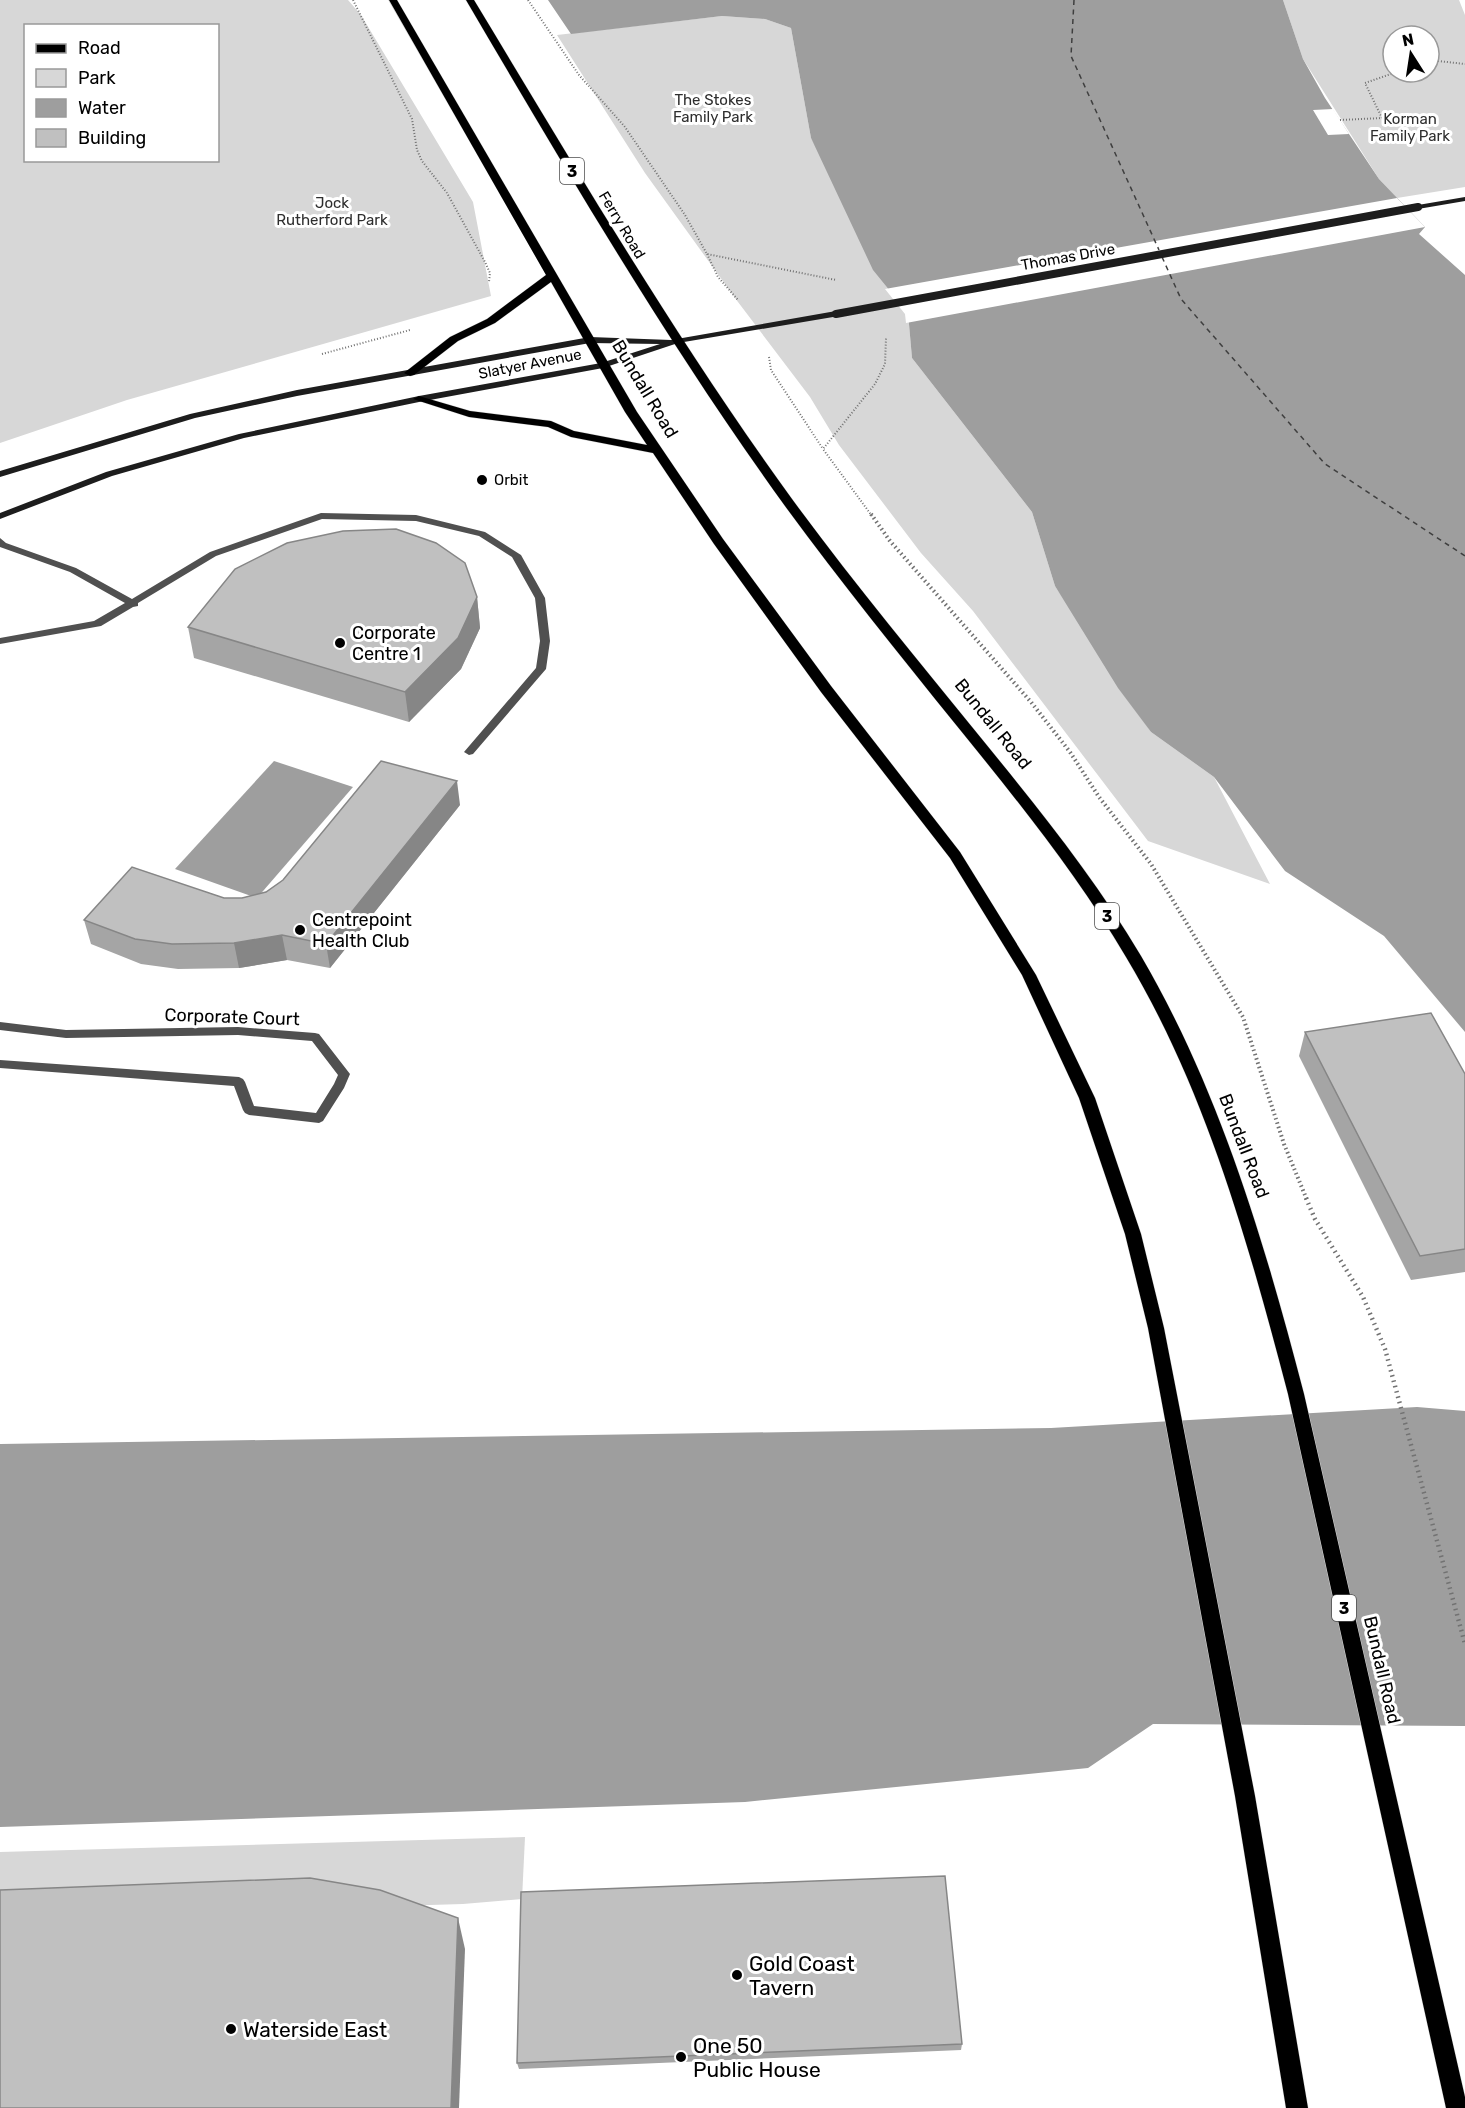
<svg xmlns="http://www.w3.org/2000/svg" width="1465" height="2108" font-family="Rubik,sans-serif">
<rect width="100%" height="100%" fill="#fff"/>
<g fill="#d7d7d7" fill-rule="evenodd">
<path d="M0 0H348L361 15 473 202 491 296 127 400 0 443ZM26 26H218V160H26Z"/>
<path d="M1283 0H1459L1465 15V187L1397 198 1379 179 1303 59ZM1393 36H1429V72H1393Z"/>
<path d="M722 16 765 19 791 28 811 138 908 313 912 358 1032 512 1055 586 1151 732 1214 777 1270 884 1148 841 973 611 921 553 839 445 810 397 738 302 645 173 557 35Z"/>
<path d="M525 1837 522 1899 463 1904 0 1918V1852Z"/>
</g>
<g fill="#9e9e9e">
<path d="M548 0H1283L1303 59 1325 98 1379 179 1425 227 1419 234 1465 275V1032L1384 936 1285 871 1214 777 1151 732 1118 688 1055 586 1032 512 912 358 908 313 873 270 811 138 791 28 765 19 722 16 571 34Z"/>
<path d="M274 761 353 787 257 898 175 869Z"/>
<path d="M1417 1407 1465 1411V1726L1153 1724 1088 1768 745 1802 0 1827V1444L1051 1428Z"/>
</g>
<g fill="#fff">
<path d="M1333 109 1340 120 1349 134 1328 135 1313 110Z"/>
<path d="M1397 198 1425 227 906 323 905 314 885 289Z"/>
</g>
<g fill="none" stroke-linecap="round" stroke-linejoin="round">
<g stroke="#3f3f3f" stroke-width="1.5" stroke-dasharray="5 4.5" stroke-linecap="butt">
<path d="M1074 0 1071 56 1159 250"/>
<path d="M1162 257 1181 299 1325 464 1465 556"/>
</g>
<defs>
<g id="primary">
<path d="M389 0H397L637 412 723 539 831 686 960 852 1036 975 1095 1098 1141 1234 1164 1328 1255 1796 1308 2108H1286L1235 1796 1148 1328 1125 1234 1079 1098 1022 975 950 858 821 692 714 544 653 453 571 437 548 427 469 417 413 399 419 396 470 411 551 421 574 431 647 445 625 412 551 282 495 323 458 341 414 375 410 376 404 373 450 337 487 319 546 275Z"/>
<path d="M466 0H474C576 169 676 339 792 499 852 581 917 659 981 738 1038 808 1095 878 1141 956 1220 1091 1265 1244 1304 1394L1465 2097V2108H1446L1288 1394C1249 1245 1206 1090 1126 957 1077 874 1017 800 957 726 898 653 840 581 785 506 668 344 567 172 466 0Z"/>
</g>
</defs>
<use href="#primary" stroke="#dbdbdb" stroke-width="1"/>
<g stroke="#727272" stroke-width="2" stroke-dasharray="1 2" stroke-linecap="butt">
<path d="M353 0 412 119 417 150 422 161 447 193 485 262 490 273 489 282"/>
<path d="M528 0 579 75 625 127 685 215 707 254 836 280"/>
<path d="M1429 60 1465 64"/>
<path d="M1404 73 1407 81"/>
<path d="M1340 120 1382 118 1365 83 1391 74 1404 73"/>
<path d="M707 254 718 277 738 300"/>
<path d="M322 354 410 330"/>
<path d="M769 357 771 370 823 449"/>
<path d="M872 516 823 449 875 384 885 364 886 338"/>
</g>
<path stroke="#727272" stroke-width="4" stroke-dasharray="1.5 3" stroke-linecap="butt" d="M871 514 890 541 1031 702 1070 752 1099 797 1151 864 1243 1017 1284 1144 1307 1200"/>
<path stroke="#727272" stroke-width="4.5" stroke-dasharray="1.5 4" stroke-linecap="butt" d="M1306 1198 1315 1219 1363 1297 1385 1349 1465 1644"/>
<path fill="#505050" fill-rule="evenodd" d="M321 513 416 515 485 532 521 555 545 598 550 641 546 669 473 754 469 755 464 752 536 668 540 641 535 598 512 557 479 536 416 521 322 519 216 556 138 603V606L133 607 101 626 0 644V638L94 621 125 603 70 572 0 547V538L6 543 76 568 132 599 210 552Z"/>
<path fill="#505050" fill-rule="evenodd" d="M0 1022 66 1030 238 1027 315 1033 319 1034 350 1074 344 1088 323 1121 319 1123 249 1115 245 1113 243 1110 234 1086 0 1068V1060L239 1077 243 1079 245 1082 254 1106 316 1113 334 1084 338 1075 312 1041 238 1035 66 1038 0 1030Z"/>
<g fill="#1d1d1d" fill-rule="evenodd">
<path d="M1465 197V201L1418 209 1414 207 1418 205Z"/>
<path d="M836 311 839 312V316L678 343 603 368 419 402 244 438 112 476 0 519V513L106 472 239 434 419 396 601 363 660 344 590 343 297 396 195 418 0 477V471L190 414 297 390 590 337 671 340Z"/>
</g>
<use href="#primary" fill="#000" fill-rule="evenodd"/>
<path stroke="#1d1d1d" stroke-width="8" d="M836 314 1418 207"/>
</g>
<g fill="#a5a5a5">
<path d="M477 597 480 628 461 669 409 722 194 658 188 627Z"/>
<path d="M460 805 330 968 287 960 239 968 178 969 141 964 91 944 84 920 224 898H242L266 892Z"/>
<path d="M1305 1032 1465 1074V1272L1411 1280 1299 1056Z"/>
<path d="M962 2044 961 2050 519 2069 517 2063Z"/>
</g>
<g fill="#868686">
<path d="M477 597 480 628 461 669 409 722 405 692Z"/>
<path d="M457 781 460 805 330 968 326 944Z"/>
<path d="M282 935 287 960 239 968 234 943Z"/>
<path d="M458 1918 465 1949 459 2108H451Z"/>
</g>
<g fill="#c0c0c0" stroke="#868686" stroke-width="1.5">
<path d="M396 529 436 543 465 563 477 597 458 638 405 692 188 627 235 569 287 543 343 531Z"/>
<path d="M381 761 457 781 326 944 282 935 234 943 172 944 135 939 84 920 132 867 224 898H242L266 892 283 880Z"/>
<path d="M1431 1013 1465 1074V1249L1420 1256 1305 1032Z"/>
<path d="M945 1876 962 2044 517 2063 521 1892Z"/>
<path d="M310 1878 380 1890 458 1918 451 2108H0V1890Z"/>
</g>
<g fill="#000" stroke="#fff" stroke-width="2">
<circle cx="482" cy="480" r="6"/>
<circle cx="340" cy="643" r="6"/>
<circle cx="300" cy="930" r="6"/>
<circle cx="737" cy="1975" r="6"/>
<circle cx="231" cy="2029" r="6"/>
<circle cx="681" cy="2057" r="6"/>
</g>
<g text-anchor="middle" dominant-baseline="central" stroke-width="6" stroke-linejoin="round" paint-order="stroke">
<g font-size="15" fill="#2e2e2e" stroke="#fff">
<text x="713" y="100">The Stokes<tspan x="713" dy="17">Family Park</tspan></text>
<text x="1410" y="119">Korman<tspan x="1410" dy="17">Family Park</tspan></text>
<text x="332" y="203">Jock<tspan x="332" dy="17">Rutherford Park</tspan></text>
</g>
<g font-size="15" fill="#000" stroke="#fff">
<text transform="translate(622 225) rotate(59)">Ferry Road</text>
<text transform="translate(1068 257) rotate(-10)">Thomas Drive</text>
<text transform="translate(530 364) rotate(-11)">Slatyer Avenue</text>
</g>
<g font-size="15" fill="#000" stroke="#fff" text-anchor="start">
<text x="494" y="480">Orbit</text>
</g>
<g fill="#fff" stroke="#4c4c4c" stroke-width="1.5">
<rect x="560" y="158" width="24" height="26" rx="4.5"/>
<rect x="1095" y="903" width="24" height="26" rx="4.5"/>
<rect x="1332" y="1595" width="24" height="26" rx="4.5"/>
</g>
<g font-size="16" font-weight="bold" fill="#000">
<text x="572" y="171">3</text>
<text x="1107" y="916">3</text>
<text x="1344" y="1608">3</text>
</g>
<g font-size="18" fill="#000" stroke="#fff">
<text transform="translate(645 389) rotate(59)">Bundall Road</text>
<text transform="translate(993 724) rotate(51)">Bundall Road</text>
<text transform="translate(232 1017) rotate(2)">Corporate Court</text>
<text transform="translate(1244 1146) rotate(69)">Bundall Road</text>
<text transform="translate(1382 1670) rotate(77)">Bundall Road</text>
</g>
<g font-size="18" fill="#000" stroke="#fff" text-anchor="start">
<text x="352" y="633">Corporate<tspan x="352" dy="21">Centre 1</tspan></text>
<text x="312" y="920">Centrepoint<tspan x="312" dy="21">Health Club</tspan></text>
</g>
<g font-size="21" fill="#000" stroke="#fff" text-anchor="start">
<text x="749" y="1963">Gold Coast<tspan x="749" dy="24">Tavern</tspan></text>
<text x="243" y="2029">Waterside East</text>
<text x="693" y="2045">One 50<tspan x="693" dy="24">Public House</tspan></text>
</g>
</g>
<rect x="24" y="24" width="195" height="138" fill="#ffffff" stroke="#999999" stroke-width="1.5"/>
<rect x="36" y="44" width="30" height="9" fill="#000000" stroke="#999999" stroke-width="1.5"/>
<text x="78" y="54" font-size="18" fill="#000000">Road</text>
<rect x="36" y="69" width="30" height="18" fill="#d7d7d7" stroke="#999999" stroke-width="1.5"/>
<text x="78" y="84" font-size="18" fill="#000000">Park</text>
<rect x="36" y="99" width="30" height="18" fill="#9e9e9e" stroke="#999999" stroke-width="1.5"/>
<text x="78" y="114" font-size="18" fill="#000000">Water</text>
<rect x="36" y="129" width="30" height="18" fill="#c0c0c0" stroke="#999999" stroke-width="1.5"/>
<text x="78" y="144" font-size="18" fill="#000000">Building</text>
<g transform="translate(1411 54) rotate(348)"><circle r="28" fill="#ffffff" stroke="#999999" stroke-width="1.5"/>
<path d="M0-4.5L10 22L0 15L-10 22Z" fill="#000000"/>
<text y="-9" font-size="16" font-weight="bold" text-anchor="middle" fill="#000000">N</text>
</g>
</svg>
